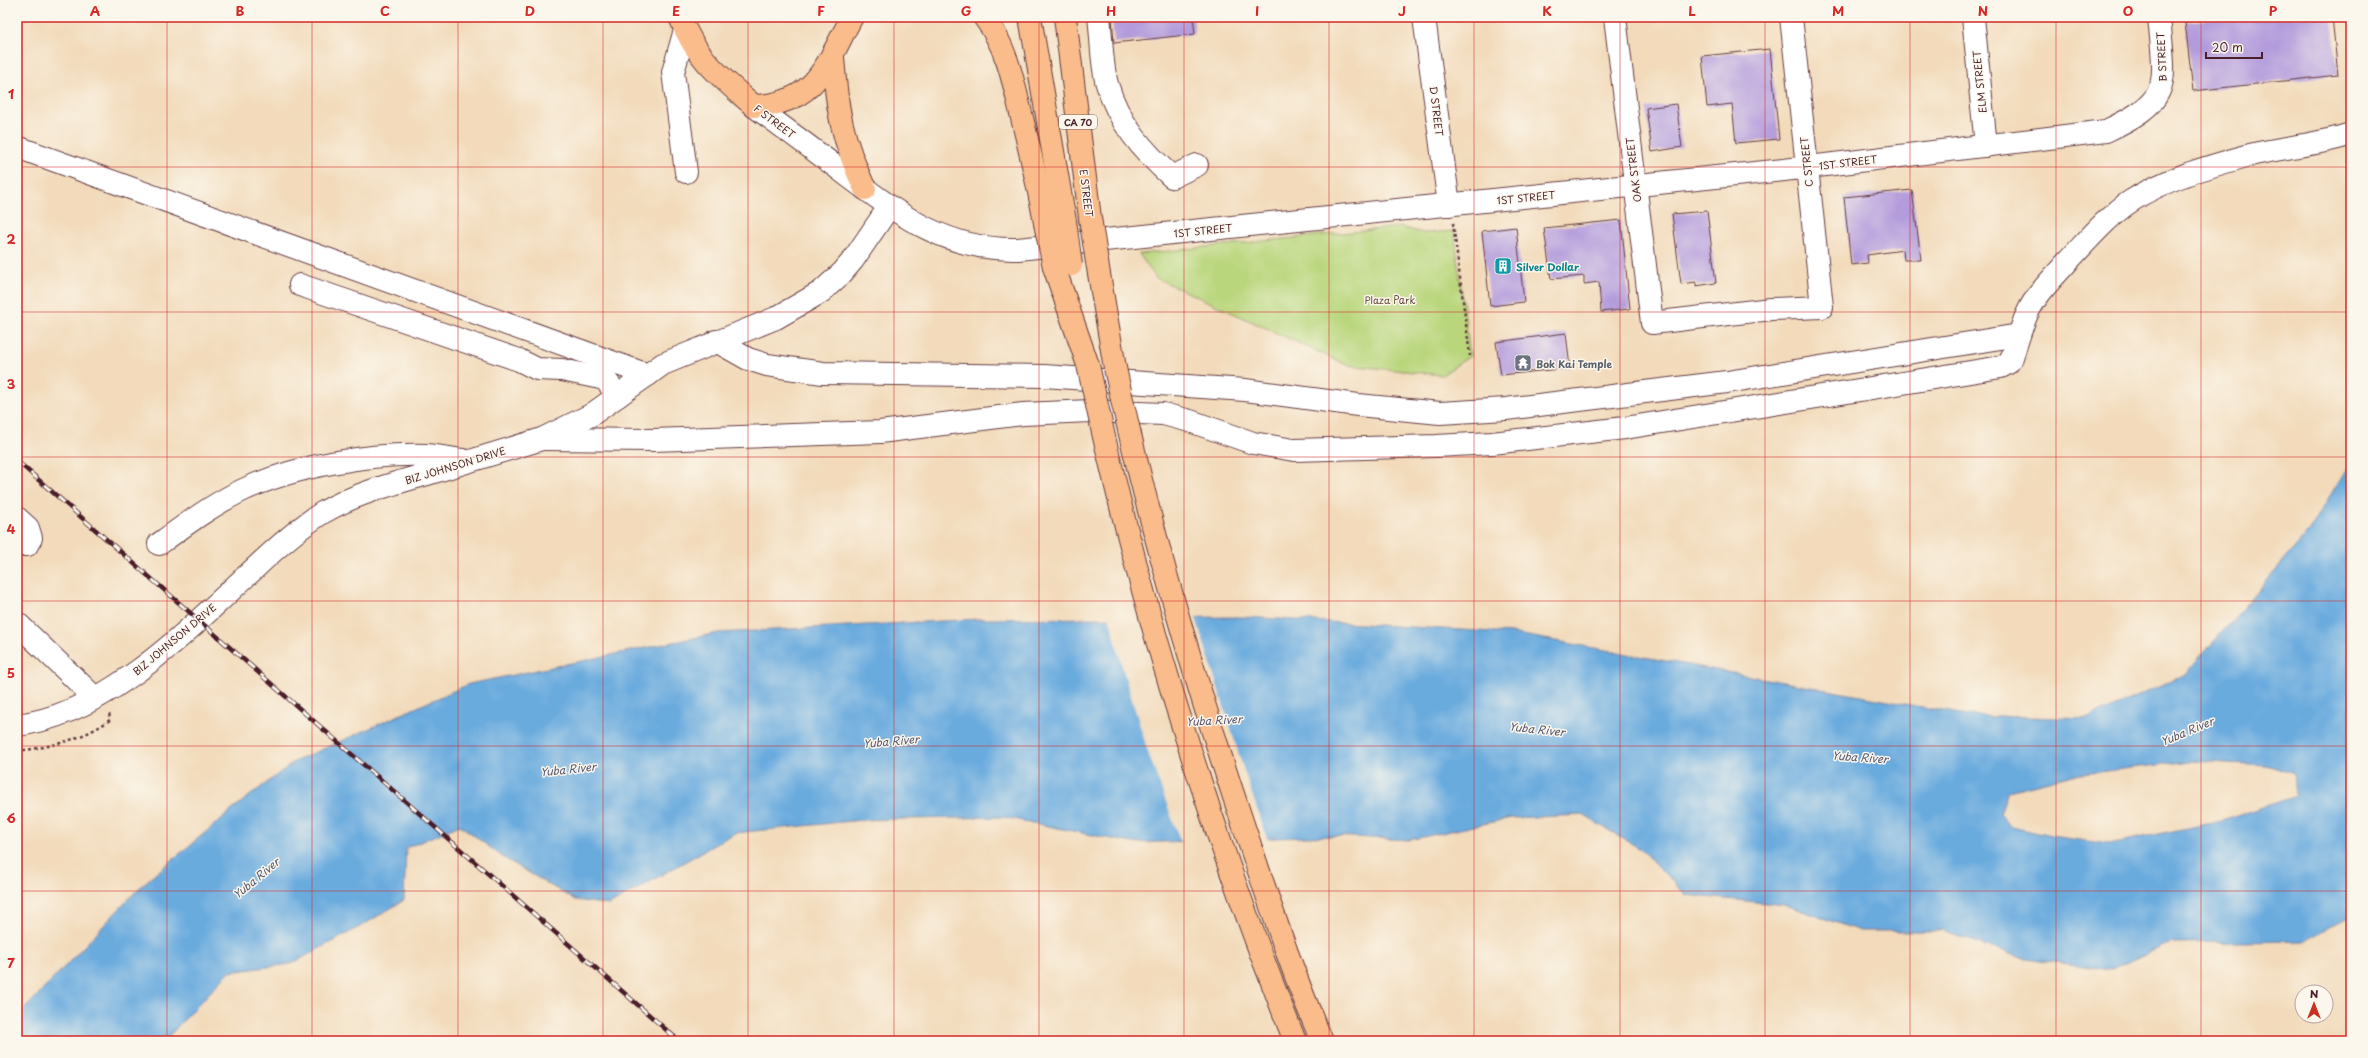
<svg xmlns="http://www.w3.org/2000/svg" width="2368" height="1058" font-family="'Playpen Sans',sans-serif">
<rect width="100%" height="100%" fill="#fbf7ec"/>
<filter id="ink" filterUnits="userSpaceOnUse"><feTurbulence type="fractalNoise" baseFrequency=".025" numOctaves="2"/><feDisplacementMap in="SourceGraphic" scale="8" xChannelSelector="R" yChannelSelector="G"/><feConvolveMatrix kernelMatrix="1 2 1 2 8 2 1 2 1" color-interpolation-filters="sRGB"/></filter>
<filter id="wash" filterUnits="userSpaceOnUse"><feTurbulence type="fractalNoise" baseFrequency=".012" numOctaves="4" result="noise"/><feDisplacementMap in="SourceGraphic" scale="16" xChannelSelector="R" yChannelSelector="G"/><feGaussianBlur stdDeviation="0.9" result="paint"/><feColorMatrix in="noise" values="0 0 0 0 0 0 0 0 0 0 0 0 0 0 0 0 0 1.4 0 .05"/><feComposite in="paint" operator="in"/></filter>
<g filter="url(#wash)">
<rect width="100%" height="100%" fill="#f2daba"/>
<path fill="#b9d67c" stroke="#827a54" d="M1400 227 1423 233 1454 231 1470 356 1442 375 1347 365 1156 278 1139 254Z"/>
<path fill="#6aabde" stroke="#5a6584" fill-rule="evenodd" d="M2351 461V916L2304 941 2173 943 2111 970 2019 957 1942 931H1860L1785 905 1686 895 1639 848 1583 815 1511 818 1409 840 1334 836 1132 843 1003 817 862 820 735 833 609 905 575 900 504 858 460 825 406 848 404 900 365 924 291 964 229 972 164 1041H17V1017L141 886 243 801 294 762 469 684 718 633 979 619 1245 617 1511 633 1966 715 2087 719 2186 674 2309 531ZM2190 761 2267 765 2294 774 2296 796 2222 821 2109 844 2051 836 2012 827 2000 813 2008 791 2073 775Z"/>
<path fill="#f2daba" d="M1195 615 1245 774 1268 841 1181 843 1149 755 1125 677 1109 616Z"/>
<g id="blocks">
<g fill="#b49cdc">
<path d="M1112 17H1193L1195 34 1114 43Z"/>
<path d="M2230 17H2332L2338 75 2193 91 2185 22Z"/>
<path d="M1770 49 1779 139 1736 143 1732 104 1707 107 1702 56Z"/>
<path d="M1676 104 1682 147 1652 152 1646 108Z"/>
<path d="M1912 190 1921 260H1904L1903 250 1867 255 1868 263 1851 265 1844 197Z"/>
<path d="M1707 211 1716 283 1696 286V282L1681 284 1672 214Z"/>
<path d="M1621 220 1630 309 1601 312 1599 282 1584 284V276L1551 279 1544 228Z"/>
<path d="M1516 227 1524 302 1490 306 1482 231Z"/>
<path d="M1566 333 1570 368 1501 375 1496 342Z"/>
</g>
</g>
</g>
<g filter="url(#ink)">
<use href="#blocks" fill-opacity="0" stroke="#633b40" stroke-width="1"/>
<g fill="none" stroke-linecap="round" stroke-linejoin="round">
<defs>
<g id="minor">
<path d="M1099 17C1102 38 1101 63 1107 84 1118 122 1143 151 1172 177L1197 165"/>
<path d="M1424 17 1449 205"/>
<path d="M1615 17 1652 323 1771 309 1822 307 1791 17"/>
<path d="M1973 17 1986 146"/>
<path d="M685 30 673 72 686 172"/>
<path d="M754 106C784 128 814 150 844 173 899 214 945 251 1018 249L1784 170 2106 131C2174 99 2165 85 2159 17"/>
<path d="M17 147 648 375"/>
<path d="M300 285 519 360 537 369 562 370 605 379 618 396"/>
<path d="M716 341 748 359 767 365 823 373 1044 376 1245 390 1358 405 1440 413 1506 409 1727 382 2019 335"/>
<path d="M542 439 653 440 880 432 1023 414 1090 411 1163 414 1190 421 1253 443 1294 450 1436 446 1492 443 1625 428 2001 367 2008 363 2012 357C2017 343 2021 327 2027 314 2036 294 2054 277 2068 261 2088 240 2107 217 2131 201 2166 178 2211 166 2250 155 2284 147 2318 145 2351 134"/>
<path d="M17 518 28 528 31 538 27 545H17"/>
<path d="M159 544C185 525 212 505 241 491 293 466 370 453 427 455 439 456 452 459 463 460"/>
<path d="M17 623 95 698"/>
<path d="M17 725C109 714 188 629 254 569 275 549 297 529 322 513 356 493 396 483 434 472 470 461 506 450 542 439L591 415 663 364 776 318 821 292 842 273 853 260 889 207"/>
</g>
<path id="major" d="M680 17C696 59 721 77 754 106"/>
<g id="highway">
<path d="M984 17C1008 48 1014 85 1023 122 1031 156 1039 189 1045 223"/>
<path d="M1030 17 1065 221"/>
<path d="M1065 17 1090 218"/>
<path d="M833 57C837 111 842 139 865 189"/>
<path d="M754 106C817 104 826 64 852 17"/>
<path d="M1097 262 1115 368"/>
<path d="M1054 267 1088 365"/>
</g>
</defs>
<use href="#minor" stroke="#633b40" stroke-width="24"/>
<use href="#major" stroke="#633b40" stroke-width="24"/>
<use href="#highway" stroke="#633b40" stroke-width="24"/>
<g stroke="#633b40" stroke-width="2.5" stroke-dasharray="3 3" stroke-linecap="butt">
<path d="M1453 223 1470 356"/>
<path d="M17 751C51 747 81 740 110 720L109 712"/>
</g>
<use href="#minor" stroke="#fff" stroke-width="22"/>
<use href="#major" stroke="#f9bc8a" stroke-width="22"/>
<use href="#highway" stroke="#f9bc8a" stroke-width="22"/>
<defs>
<path id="rail" d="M17 461 679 1041"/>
</defs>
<use href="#rail" stroke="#4a1f2b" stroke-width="4.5"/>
<use href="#rail" stroke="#fbf7ec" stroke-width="3" stroke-dasharray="9" stroke-linecap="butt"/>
<defs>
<g id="highway-bridge">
<path d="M1090 218 1097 262"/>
<path d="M1065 221 1071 265"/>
<path d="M1045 223 1054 267"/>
<path d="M1088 365C1137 595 1207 823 1295 1041"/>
<path d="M1115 368C1148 522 1192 672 1242 821 1267 895 1291 970 1322 1041"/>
</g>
</defs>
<use href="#highway-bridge" stroke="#633b40" stroke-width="24" stroke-linecap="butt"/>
<use href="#highway-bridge" stroke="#f9bc8a" stroke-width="22"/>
</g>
</g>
<path fill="none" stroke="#d62828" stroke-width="1" stroke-opacity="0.55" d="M167 17V1041M312 17V1041M458 17V1041M603 17V1041M748 17V1041M894 17V1041M1039 17V1041M1184 17V1041M1329 17V1041M1474 17V1041M1620 17V1041M1765 17V1041M1910 17V1041M2056 17V1041M2201 17V1041M17 167H2351M17 312H2351M17 457H2351M17 601H2351M17 746H2351M17 891H2351"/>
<defs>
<symbol id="building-square" viewBox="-11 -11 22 22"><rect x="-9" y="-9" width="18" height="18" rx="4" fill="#0f9aa8" stroke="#fbf7ec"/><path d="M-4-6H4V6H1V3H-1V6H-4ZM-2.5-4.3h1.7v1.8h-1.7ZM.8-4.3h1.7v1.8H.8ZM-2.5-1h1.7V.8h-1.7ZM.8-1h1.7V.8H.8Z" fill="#fff"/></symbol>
<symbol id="temple-square" viewBox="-11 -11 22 22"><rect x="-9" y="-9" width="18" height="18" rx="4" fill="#6b7280" stroke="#fbf7ec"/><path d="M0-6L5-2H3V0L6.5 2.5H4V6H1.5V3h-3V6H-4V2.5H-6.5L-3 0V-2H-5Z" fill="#fff"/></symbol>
</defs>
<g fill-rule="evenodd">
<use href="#building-square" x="1493" y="256" width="20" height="20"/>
<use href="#temple-square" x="1513" y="353" width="20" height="20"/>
</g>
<g text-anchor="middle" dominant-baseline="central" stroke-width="3" stroke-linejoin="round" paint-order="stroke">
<rect fill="#fbf7ec" stroke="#7f6065" stroke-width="1" x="1059" y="115" width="38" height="14" rx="3"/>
<g font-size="9" font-weight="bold" fill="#4a1f2b">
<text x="1078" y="122">CA 70</text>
</g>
<g font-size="10" fill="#4a1f2b" stroke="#fbf7ec">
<text transform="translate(2161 57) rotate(-93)">B STREET</text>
<text transform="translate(1979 82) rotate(-96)">ELM STREET</text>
<text transform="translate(1437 111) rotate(83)">D STREET</text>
<text transform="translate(775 121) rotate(37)">F STREET</text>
<text transform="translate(1806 162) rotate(-96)">C STREET</text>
<text transform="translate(1848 162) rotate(-7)">1ST STREET</text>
<text transform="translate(1633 170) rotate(-97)">OAK STREET</text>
<text transform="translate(1087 193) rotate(83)">E STREET</text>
<text transform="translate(1526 197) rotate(-6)">1ST STREET</text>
<text transform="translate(1203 230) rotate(-6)">1ST STREET</text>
<text transform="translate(455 465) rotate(-17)">BIZ JOHNSON DRIVE</text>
<text transform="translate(174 639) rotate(-40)">BIZ JOHNSON DRIVE</text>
</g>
<g font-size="10" font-weight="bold" fill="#0d838f" stroke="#fbf7ec" text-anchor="start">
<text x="1516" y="266">Silver Dollar</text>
</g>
<g font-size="10" fill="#664d3f" stroke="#fbf7ec">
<text x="1390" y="299">Plaza Park</text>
</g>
<g font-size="10" font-weight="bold" fill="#5b616d" stroke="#fbf7ec" text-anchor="start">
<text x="1536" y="363">Bok Kai Temple</text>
</g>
<g font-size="11" font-style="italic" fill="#575773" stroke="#fbf7ec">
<text transform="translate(1214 720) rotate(-3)">Yuba River</text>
<text transform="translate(1537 729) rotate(6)">Yuba River</text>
<text transform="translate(2187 731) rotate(-23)">Yuba River</text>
<text transform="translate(891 741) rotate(-5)">Yuba River</text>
<text transform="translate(1860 757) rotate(4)">Yuba River</text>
<text transform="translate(568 769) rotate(-6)">Yuba River</text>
<text transform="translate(256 878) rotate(-40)">Yuba River</text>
</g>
</g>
<rect width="2368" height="1058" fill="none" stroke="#fbf7ec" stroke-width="44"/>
<g transform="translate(2314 1004)"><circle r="19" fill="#fbf7ec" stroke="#b4a19f"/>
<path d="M0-3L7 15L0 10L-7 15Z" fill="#c8321e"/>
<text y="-6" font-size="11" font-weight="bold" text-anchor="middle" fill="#4a1f2b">N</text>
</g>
<path d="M2206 52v6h56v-6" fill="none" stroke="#4a1f2b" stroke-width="2"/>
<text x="2212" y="52" font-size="12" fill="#4a1f2b" stroke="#fbf7ec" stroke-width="3" paint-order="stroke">20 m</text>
<rect x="22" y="22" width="2324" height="1014" fill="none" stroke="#d62828" stroke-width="1.5"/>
<g font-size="13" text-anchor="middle" font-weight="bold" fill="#d62828">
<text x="95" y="16">A</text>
<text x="240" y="16">B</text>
<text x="385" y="16">C</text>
<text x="530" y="16">D</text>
<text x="676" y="16">E</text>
<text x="821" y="16">F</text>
<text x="966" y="16">G</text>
<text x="1111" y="16">H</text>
<text x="1257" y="16">I</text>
<text x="1402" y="16">J</text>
<text x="1547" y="16">K</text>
<text x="1692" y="16">L</text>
<text x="1838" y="16">M</text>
<text x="1983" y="16">N</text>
<text x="2128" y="16">O</text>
<text x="2273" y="16">P</text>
<text x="11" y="99">1</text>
<text x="11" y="244">2</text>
<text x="11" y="389">3</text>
<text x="11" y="534">4</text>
<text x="11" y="678">5</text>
<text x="11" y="823">6</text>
<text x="11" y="968">7</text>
</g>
</svg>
